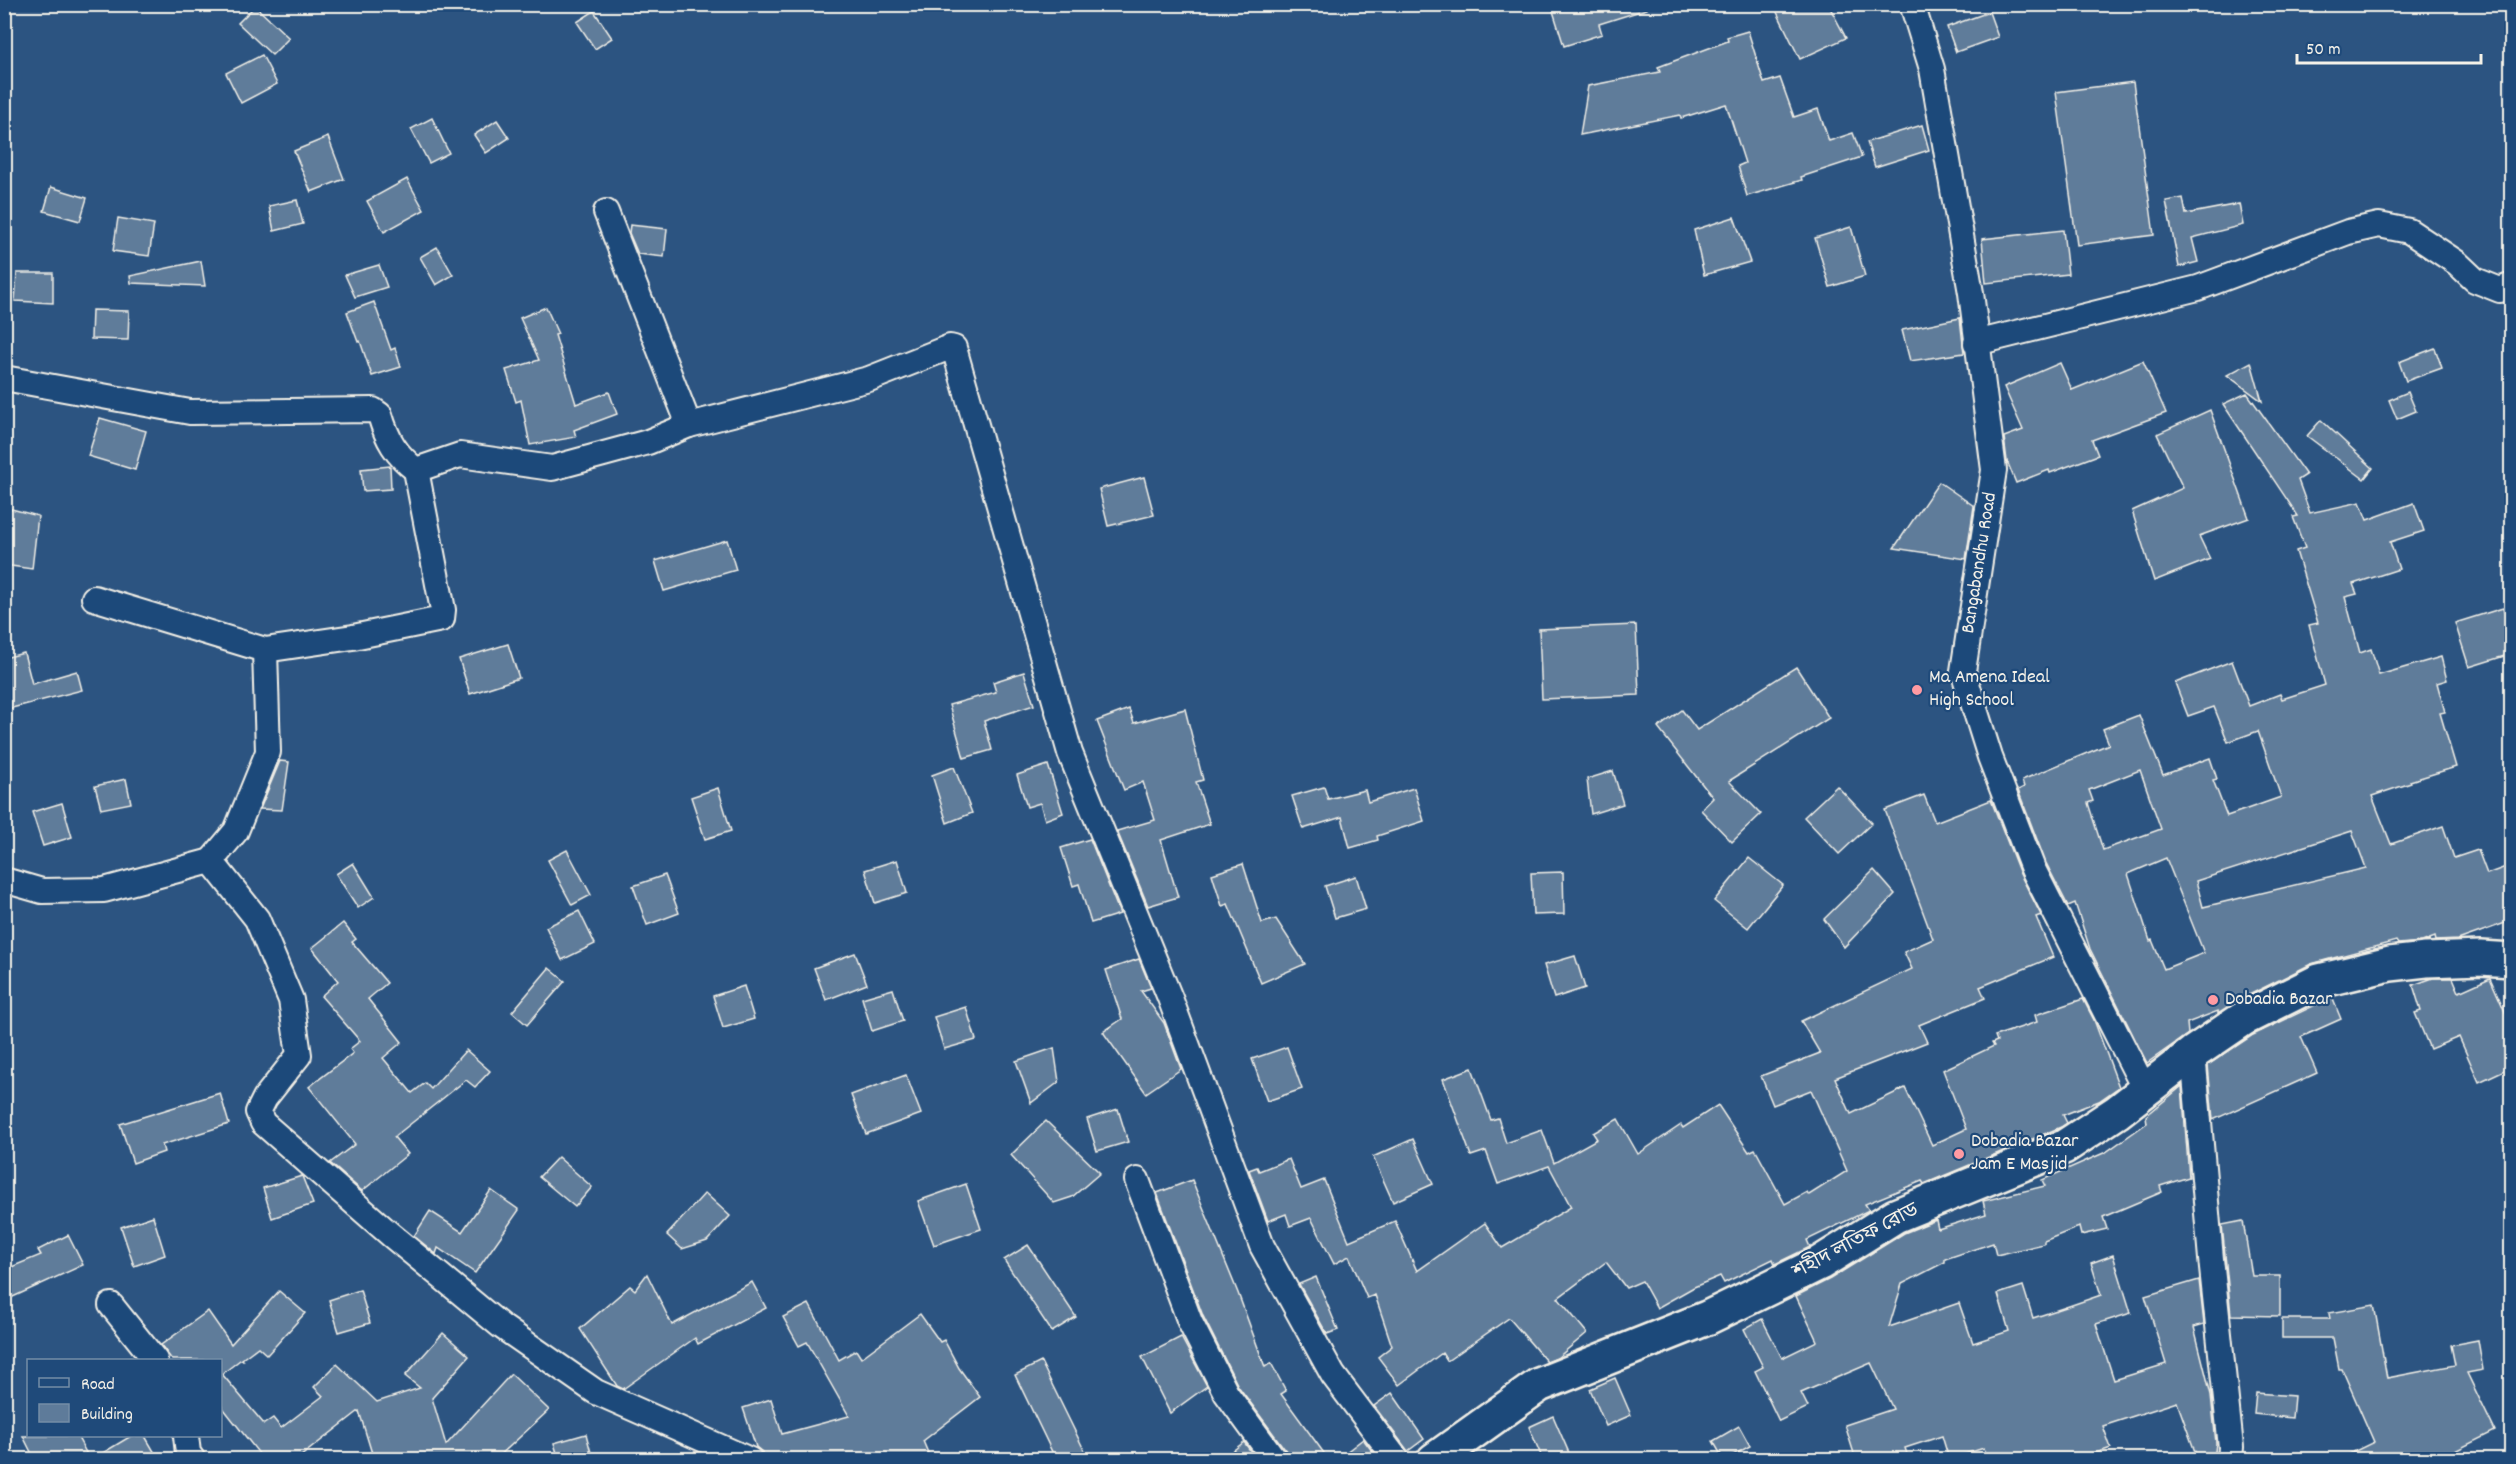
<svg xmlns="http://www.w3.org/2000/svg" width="2516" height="1464" font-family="Dekko,'Noto Sans Bengali',sans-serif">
<rect width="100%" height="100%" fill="#2c5481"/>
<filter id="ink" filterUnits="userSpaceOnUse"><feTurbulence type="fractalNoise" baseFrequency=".0167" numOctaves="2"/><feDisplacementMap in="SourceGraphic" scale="12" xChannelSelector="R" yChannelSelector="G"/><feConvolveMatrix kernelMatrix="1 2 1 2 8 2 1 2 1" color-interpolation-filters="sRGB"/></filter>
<g filter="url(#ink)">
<g fill="#5e7b9a" stroke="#f4f1e8" stroke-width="1.5" fill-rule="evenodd">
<path d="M1574 4H1647V9L1599 24 1602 34 1564 46 1553 11Z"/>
<path d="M1773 4H1828L1846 38 1800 59Z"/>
<path d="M255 6 289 38 272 55 238 23Z"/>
<path d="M594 11 612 38 595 49 577 22Z"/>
<path d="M1989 12 1998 37 1956 52 1947 27Z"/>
<path d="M1748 31 1764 83 1780 78 1794 117 1818 109 1829 141 1853 133 1862 157 1801 177 1802 180 1747 196 1738 166 1745 163 1726 104 1681 118 1680 115 1580 135 1588 86 1660 72 1658 67 1728 41 1727 37Z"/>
<path d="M262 55 277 84 241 103 226 73Z"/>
<path d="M2133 82 2154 235 2077 245 2056 92Z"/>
<path d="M432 118 449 153 429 163 411 129Z"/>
<path d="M497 120 509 138 486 153 474 135Z"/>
<path d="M1922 125 1929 150 1875 167 1867 142Z"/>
<path d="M328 137 344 179 311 192 294 151Z"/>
<path d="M407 179 424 210 384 232 367 201Z"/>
<path d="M51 187 87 198 80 221 44 211Z"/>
<path d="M2183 198 2186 214 2239 204 2243 225 2192 238 2198 262 2179 267 2166 201Z"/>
<path d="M297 200 303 224 274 231 269 206Z"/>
<path d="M1734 217 1750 262 1704 275 1694 230Z"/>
<path d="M118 218 154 224 149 256 113 251Z"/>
<path d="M630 225 667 229 664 257 638 254 629 233Z"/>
<path d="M1851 227 1865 276 1830 287 1815 238Z"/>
<path d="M2063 230 2068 274 1986 283 1982 239Z"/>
<path d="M437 247 453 275 436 285 420 257Z"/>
<path d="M201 261 205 286 131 283 130 276Z"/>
<path d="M379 265 387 287 355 297 345 275Z"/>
<path d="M17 273H53V303L15 301Z"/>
<path d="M374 302 391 350 395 348 401 367 372 376 360 341 358 342 347 312Z"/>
<path d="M546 307 558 334 555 335 576 404 609 392 617 414 574 430 576 437 530 445 521 400 516 402 506 370 539 360 520 318Z"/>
<path d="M92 310 129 311 128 340 91 339Z"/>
<path d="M1960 318 1964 353 1910 361 1902 330Z"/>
<path d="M2435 348 2442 368 2406 381 2399 362Z"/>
<path d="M2143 361 2166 413 2092 440 2098 455 2050 473 2049 470 2016 483 2007 461 2004 437 2023 430 2004 387 2060 363 2072 390Z"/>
<path d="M2251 362 2262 401 2227 375Z"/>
<path d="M2408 392 2416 411 2397 419 2389 400Z"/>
<path d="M2247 393 2306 475 2298 480 2310 513 2360 502 2367 520 2414 503 2424 531 2390 542 2399 569 2353 584 2357 594 2345 597 2360 653 2371 649 2379 675 2441 657 2447 680 2437 683 2445 712 2440 713 2456 767 2410 781 2411 783 2372 796 2391 844 2443 826 2454 858 2478 850 2487 874 2511 865V921L2458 940 2436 941 2435 937 2422 942 2398 944 2396 941 2311 964 2235 1002 2218 1013V1011L2187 1023 2188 1034 2147 1063 2090 949 2075 903 2068 906 2046 863 2018 790 2024 787 2022 780 2109 744 2103 729 2139 715 2163 775 2210 758 2217 779 2213 780 2227 816 2281 797 2258 731 2228 742 2214 707 2188 716 2175 683 2232 661 2249 706 2280 694 2282 699 2325 685 2309 625 2318 623 2296 551 2305 548 2293 517 2298 516 2223 404ZM2140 770 2161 829 2103 850 2088 803 2093 801 2089 790ZM2352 831 2366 868 2203 907 2196 881ZM2166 858 2204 953 2164 969 2152 940 2150 941 2128 874Z"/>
<path d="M2210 410 2249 518 2199 536 2210 559 2154 581 2132 511 2183 488 2157 434Z"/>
<path d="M100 418 146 431 135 470 88 456Z"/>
<path d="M2321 420 2373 468 2364 479 2307 436Z"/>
<path d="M390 466 391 489 363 491 361 469Z"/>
<path d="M1144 477 1154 515 1108 526 1099 489Z"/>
<path d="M1939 482 1974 506 1966 559 1894 548Z"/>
<path d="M4 507 38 516 32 569 4 565Z"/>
<path d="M727 540 736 570 664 591 655 561Z"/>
<path d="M2503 608 2511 634V654L2469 667 2455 623Z"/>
<path d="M1636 625 1639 695 1542 699 1539 629Z"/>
<path d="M508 644 519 678 470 694 459 659Z"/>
<path d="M24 653 32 684 77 671 82 690 4 710V658Z"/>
<path d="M1796 667 1829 718 1729 781 1761 814 1732 842 1701 810 1713 798 1658 728 1682 710 1697 730Z"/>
<path d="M1024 672 1034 705 984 721 992 750 964 758 949 705 996 692 993 682Z"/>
<path d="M1129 709 1134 723 1185 709 1203 780 1196 782 1210 824 1161 840 1178 897 1148 906 1117 831 1155 820 1143 782 1124 790 1097 721Z"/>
<path d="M280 761 289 762 282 810 260 809Z"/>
<path d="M1048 765 1063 813 1045 820 1040 803 1027 807 1017 775Z"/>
<path d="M954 767 972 813 947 823 932 775Z"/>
<path d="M1613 771 1623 804 1591 814 1587 779Z"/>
<path d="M126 779 131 803 101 809 95 786Z"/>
<path d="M1837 786 1872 823 1839 854 1804 817Z"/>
<path d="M1324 787 1328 799 1365 790 1368 802 1414 788 1424 821 1377 836 1378 840 1350 848 1342 817 1303 829 1292 796Z"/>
<path d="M718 788 731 831 705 839 691 797Z"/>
<path d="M1924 795 1935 822 1991 800 2020 874 2041 915 2036 917 2053 957 1980 987 1985 998 1919 1025 1927 1042 1835 1078 1851 1114 1905 1088 1932 1145 1966 1129 1943 1070 1994 1046 1992 1043 1997 1041 1995 1036 2037 1022 2035 1015 2083 999 2094 1020 2119 1087 2099 1101 2063 1115 2067 1123 2061 1127 1924 1184 1922 1181 1865 1204 1869 1210 1807 1240 1810 1247 1775 1264 1773 1259 1724 1283 1720 1276 1694 1287 1657 1308 1642 1281 1626 1288 1606 1262 1558 1298 1587 1333 1557 1358 1547 1362 1509 1318 1447 1361 1442 1353 1399 1385 1378 1357 1392 1346 1375 1295 1367 1298 1349 1256 1334 1264 1311 1218 1290 1226 1286 1214 1268 1221 1249 1170 1257 1167 1259 1171 1289 1159 1301 1189 1324 1180 1349 1241 1395 1221 1417 1271 1485 1223 1502 1248 1571 1207 1549 1166 1498 1184 1486 1151 1471 1156 1443 1079 1472 1068 1491 1120 1498 1118 1506 1143 1542 1130 1554 1163 1597 1139 1593 1133 1618 1119 1638 1154 1681 1125 1683 1128 1718 1105 1749 1152 1755 1149 1785 1204 1807 1192 1809 1195 1847 1171 1811 1090 1773 1105 1761 1076 1820 1053 1801 1021 1912 969 1904 952 1933 939 1885 810Z"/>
<path d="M62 803 72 837 43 846 32 812Z"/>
<path d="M1090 839 1120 914 1091 923 1079 884 1073 886 1061 848Z"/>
<path d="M567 850 591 895 572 905 548 860Z"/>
<path d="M1749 858 1783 885 1748 928 1714 901Z"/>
<path d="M897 860 907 893 875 903 865 870Z"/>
<path d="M353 863 374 897 358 908 336 874Z"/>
<path d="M1243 864 1262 923 1276 919 1305 964 1261 983 1228 904 1222 906 1212 874Z"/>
<path d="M1874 870 1895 894 1844 947 1824 919Z"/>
<path d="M1563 872 1564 914 1533 915 1531 873Z"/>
<path d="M665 875 679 913 647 925 633 886Z"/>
<path d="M1356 876 1366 909 1335 918 1325 886Z"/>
<path d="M579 911 595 944 562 960 546 927Z"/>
<path d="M343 923 356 939 352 942 387 983 368 999 402 1042 383 1058 412 1093 425 1083 431 1089 466 1050 490 1071 475 1087 466 1080 394 1137 408 1154 362 1191 330 1163 355 1144 309 1087 353 1053 350 1049 360 1041 321 996 338 981 312 948Z"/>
<path d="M855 953 867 984 826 1000 814 968Z"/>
<path d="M1575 956 1585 988 1554 998 1544 965Z"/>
<path d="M1139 959 1151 988 1141 991 1164 1023 1181 1069 1146 1093 1103 1032 1122 1019 1106 970Z"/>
<path d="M549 968 565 981 527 1025 512 1012Z"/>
<path d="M2433 978H2453L2459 992 2490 978 2511 1025V1067L2479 1082 2459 1037 2430 1049 2415 1013 2421 1011 2413 985Z"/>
<path d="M744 986 754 1019 723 1028 713 996Z"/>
<path d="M893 989 903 1021 872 1031 862 998Z"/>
<path d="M2332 997 2341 1019 2301 1037 2317 1073 2213 1120 2208 1065 2253 1035Z"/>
<path d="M966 1007 976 1040 944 1049 934 1017Z"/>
<path d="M1287 1047 1302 1089 1267 1101 1252 1059Z"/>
<path d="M1054 1048 1059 1082 1031 1103 1016 1061Z"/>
<path d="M906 1075 921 1114 866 1134 851 1095Z"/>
<path d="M2182 1086 2189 1177 2160 1186 2162 1192 2103 1217 2107 1229 2081 1235 2079 1227 2044 1241V1244L1996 1255 1993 1243 1945 1259V1262L1902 1284 1889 1327 1959 1303 1973 1343 2009 1331 1998 1294 2023 1286 2033 1318 2069 1306 2101 1295 2091 1263 2113 1255 2131 1313 2096 1324 2114 1380 2166 1364 2145 1296 2199 1280 2204 1324 2194 1327 2211 1395 2216 1443 2214 1460H2198L2177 1402 2103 1426 2111 1448 2076 1460H1988L1984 1448 1949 1459 1942 1436 1905 1448 1909 1460H1856L1845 1425 1893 1409 1871 1363 1801 1393 1808 1407 1779 1421 1755 1371 1763 1367 1744 1329 1762 1319 1782 1358 1817 1341 1796 1296 1830 1279 1904 1233 1936 1220 1938 1229 1986 1214 1983 1201 2045 1186 2042 1180 2106 1152 2147 1123 2146 1116Z"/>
<path d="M220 1093 229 1124 162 1145 164 1152 133 1163 120 1124Z"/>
<path d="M1118 1109 1128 1142 1097 1151 1087 1119Z"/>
<path d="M1046 1121 1100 1173 1072 1197 1054 1203 1011 1155Z"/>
<path d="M1413 1139 1433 1184 1393 1202 1373 1157Z"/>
<path d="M558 1157 592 1187 575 1207 539 1177Z"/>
<path d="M302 1176 313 1204 272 1218 263 1188Z"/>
<path d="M1192 1180 1238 1293 1265 1367 1271 1363 1286 1391 1281 1394 1329 1460H1289L1287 1452 1238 1386 1203 1316 1157 1193Z"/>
<path d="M966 1184 981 1229 934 1245 918 1201Z"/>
<path d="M491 1190 519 1210 475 1273 438 1248 436 1254 414 1236 430 1211 462 1232Z"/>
<path d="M705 1193 730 1216 707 1241 682 1249 667 1235Z"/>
<path d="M153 1216 165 1255 134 1266 121 1227Z"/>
<path d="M2243 1221 2252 1276H2280V1316L2231 1315 2222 1225Z"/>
<path d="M68 1235 83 1265 4 1301V1270L41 1255 38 1250Z"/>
<path d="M1028 1245 1076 1317 1052 1332 1004 1260Z"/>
<path d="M647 1274 672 1325 752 1282 766 1308 698 1344 695 1338 623 1389 617 1386 580 1329 630 1286 635 1290Z"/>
<path d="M1316 1277 1338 1330 1327 1334 1299 1284Z"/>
<path d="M360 1290 370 1323 339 1332 329 1300Z"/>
<path d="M279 1291 305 1313 267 1355 258 1347 242 1359 243 1360H240L222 1374 264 1424 273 1418 281 1428 323 1396 314 1387 337 1364 377 1402 420 1388 405 1376 443 1333 469 1356 432 1398 446 1445 511 1374 549 1410 495 1460H374L359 1411 296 1460H264L220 1404V1360H172L161 1345 208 1311 231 1344Z"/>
<path d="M809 1304 839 1360 856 1350 861 1358 920 1314 940 1342 944 1340 959 1368 980 1397 923 1441 931 1460H764L762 1452 756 1447 743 1408 771 1399 782 1434 849 1416 807 1342 799 1346 783 1317Z"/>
<path d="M2374 1305 2387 1378 2455 1365 2451 1345 2478 1340 2483 1370 2467 1373 2495 1431 2437 1460H2337L2374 1442 2342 1369H2339L2333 1338H2282V1319H2330L2329 1313Z"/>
<path d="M1181 1337 1207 1386 1170 1413 1142 1357Z"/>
<path d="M1041 1362 1089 1460H1056L1015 1375Z"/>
<path d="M1615 1378 1631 1415 1606 1426 1590 1389Z"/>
<path d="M1392 1393 1424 1439 1408 1451 1374 1406Z"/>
<path d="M2256 1393 2294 1396 2292 1418 2254 1414Z"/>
<path d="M1553 1416 1569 1453 1555 1460H1543L1529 1427Z"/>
<path d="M1739 1426 1750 1446 1724 1460 1713 1441Z"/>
<path d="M586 1434 593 1460H559L554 1443Z"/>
<path d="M23 1436H77L90 1460H35Z"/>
<path d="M131 1436H145L159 1460H91Z"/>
<path d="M1363 1439 1379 1460H1336Z"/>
<path d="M1244 1442 1257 1460H1221Z"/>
</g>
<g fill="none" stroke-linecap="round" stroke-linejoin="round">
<defs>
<g id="street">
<path d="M1912 4 1932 69 1971 293 1994 470 1963 671 1990 757 2033 869 2145 1090"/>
<path d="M606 212 689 425"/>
<path d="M1976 343 2198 288 2348 232 2379 225 2409 231 2457 263 2475 280 2500 290 2512 285"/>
<path d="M4 378 190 412 373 410 380 415C387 439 396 455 416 470"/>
<path d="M94 598 265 650"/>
<path d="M211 861 236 831 268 752 265 650 353 637 442 619 443 610 416 470 460 455 552 468 648 442 689 425 869 379 950 347 954 348 1070 753 1170 998 1262 1246 1333 1375 1397 1460"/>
<path d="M4 880 42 891 104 890 211 861 257 919 291 1000 299 1055 265 1098 258 1112 263 1123 391 1235 501 1326 596 1392 750 1460"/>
<path d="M2193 1053 2211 1259 2231 1447 2230 1460"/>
<path d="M1137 1180 1190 1322 1226 1393 1275 1460"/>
<path d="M111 1305 155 1360"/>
<path d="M186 1436 188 1453 193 1460"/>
</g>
<path id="secondary" d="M1434 1460 1539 1385 1707 1318 1820 1263 1895 1216 2064 1147 2117 1112 2193 1053 2243 1019 2319 981 2390 964 2426 960 2481 958 2512 960"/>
</defs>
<use href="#street" stroke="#f4f1e8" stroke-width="28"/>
<use href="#secondary" stroke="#f4f1e8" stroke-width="38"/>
<use href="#street" stroke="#1f4a7a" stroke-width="24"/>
<use href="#secondary" stroke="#1f4a7a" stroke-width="33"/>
</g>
</g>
<g fill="#ff9aa2" stroke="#1f4a7a" stroke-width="2">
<circle cx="1917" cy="690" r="6"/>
<circle cx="2213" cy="1000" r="6"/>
<circle cx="1959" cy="1154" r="6"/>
</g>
<g text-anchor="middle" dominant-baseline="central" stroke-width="4.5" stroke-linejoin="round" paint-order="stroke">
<g font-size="20" fill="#f4f1e8" stroke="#1f4a7a">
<text transform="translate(1980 563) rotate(-81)">Bangabandhu Road</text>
<text transform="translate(1856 1242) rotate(-28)">শহীদ লতিফ রোড</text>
</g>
<g font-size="20" fill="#f4f1e8" stroke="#1f4a7a" text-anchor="start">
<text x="1929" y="678">Ma Amena Ideal<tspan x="1929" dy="23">High School</tspan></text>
<text x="2225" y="1000">Dobadia Bazar</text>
<text x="1971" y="1142">Dobadia Bazar<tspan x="1971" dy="23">Jam E Masjid</tspan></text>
</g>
</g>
<rect width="2516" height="1464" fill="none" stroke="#1f4a7a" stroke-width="24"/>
<rect x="12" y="12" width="2492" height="1440" fill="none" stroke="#f4f1e8" stroke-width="2" filter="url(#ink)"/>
<rect x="27" y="1359" width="195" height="78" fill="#1f4a7a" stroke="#748da6" stroke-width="1.5"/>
<rect x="39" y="1378" width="30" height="9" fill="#1f4a7a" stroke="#748da6" stroke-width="1.5"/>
<text x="81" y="1389" font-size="18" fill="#f4f1e8">Road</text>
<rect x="39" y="1404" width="30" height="18" fill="#5e7b9a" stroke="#748da6" stroke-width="1.5"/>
<text x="81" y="1419" font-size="18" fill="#f4f1e8">Building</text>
<path d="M2297 54v9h184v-9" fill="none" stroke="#f4f1e8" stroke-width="3"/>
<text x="2306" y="54" font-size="18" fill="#f4f1e8" stroke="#1f4a7a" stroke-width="4.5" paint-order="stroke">50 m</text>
</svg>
